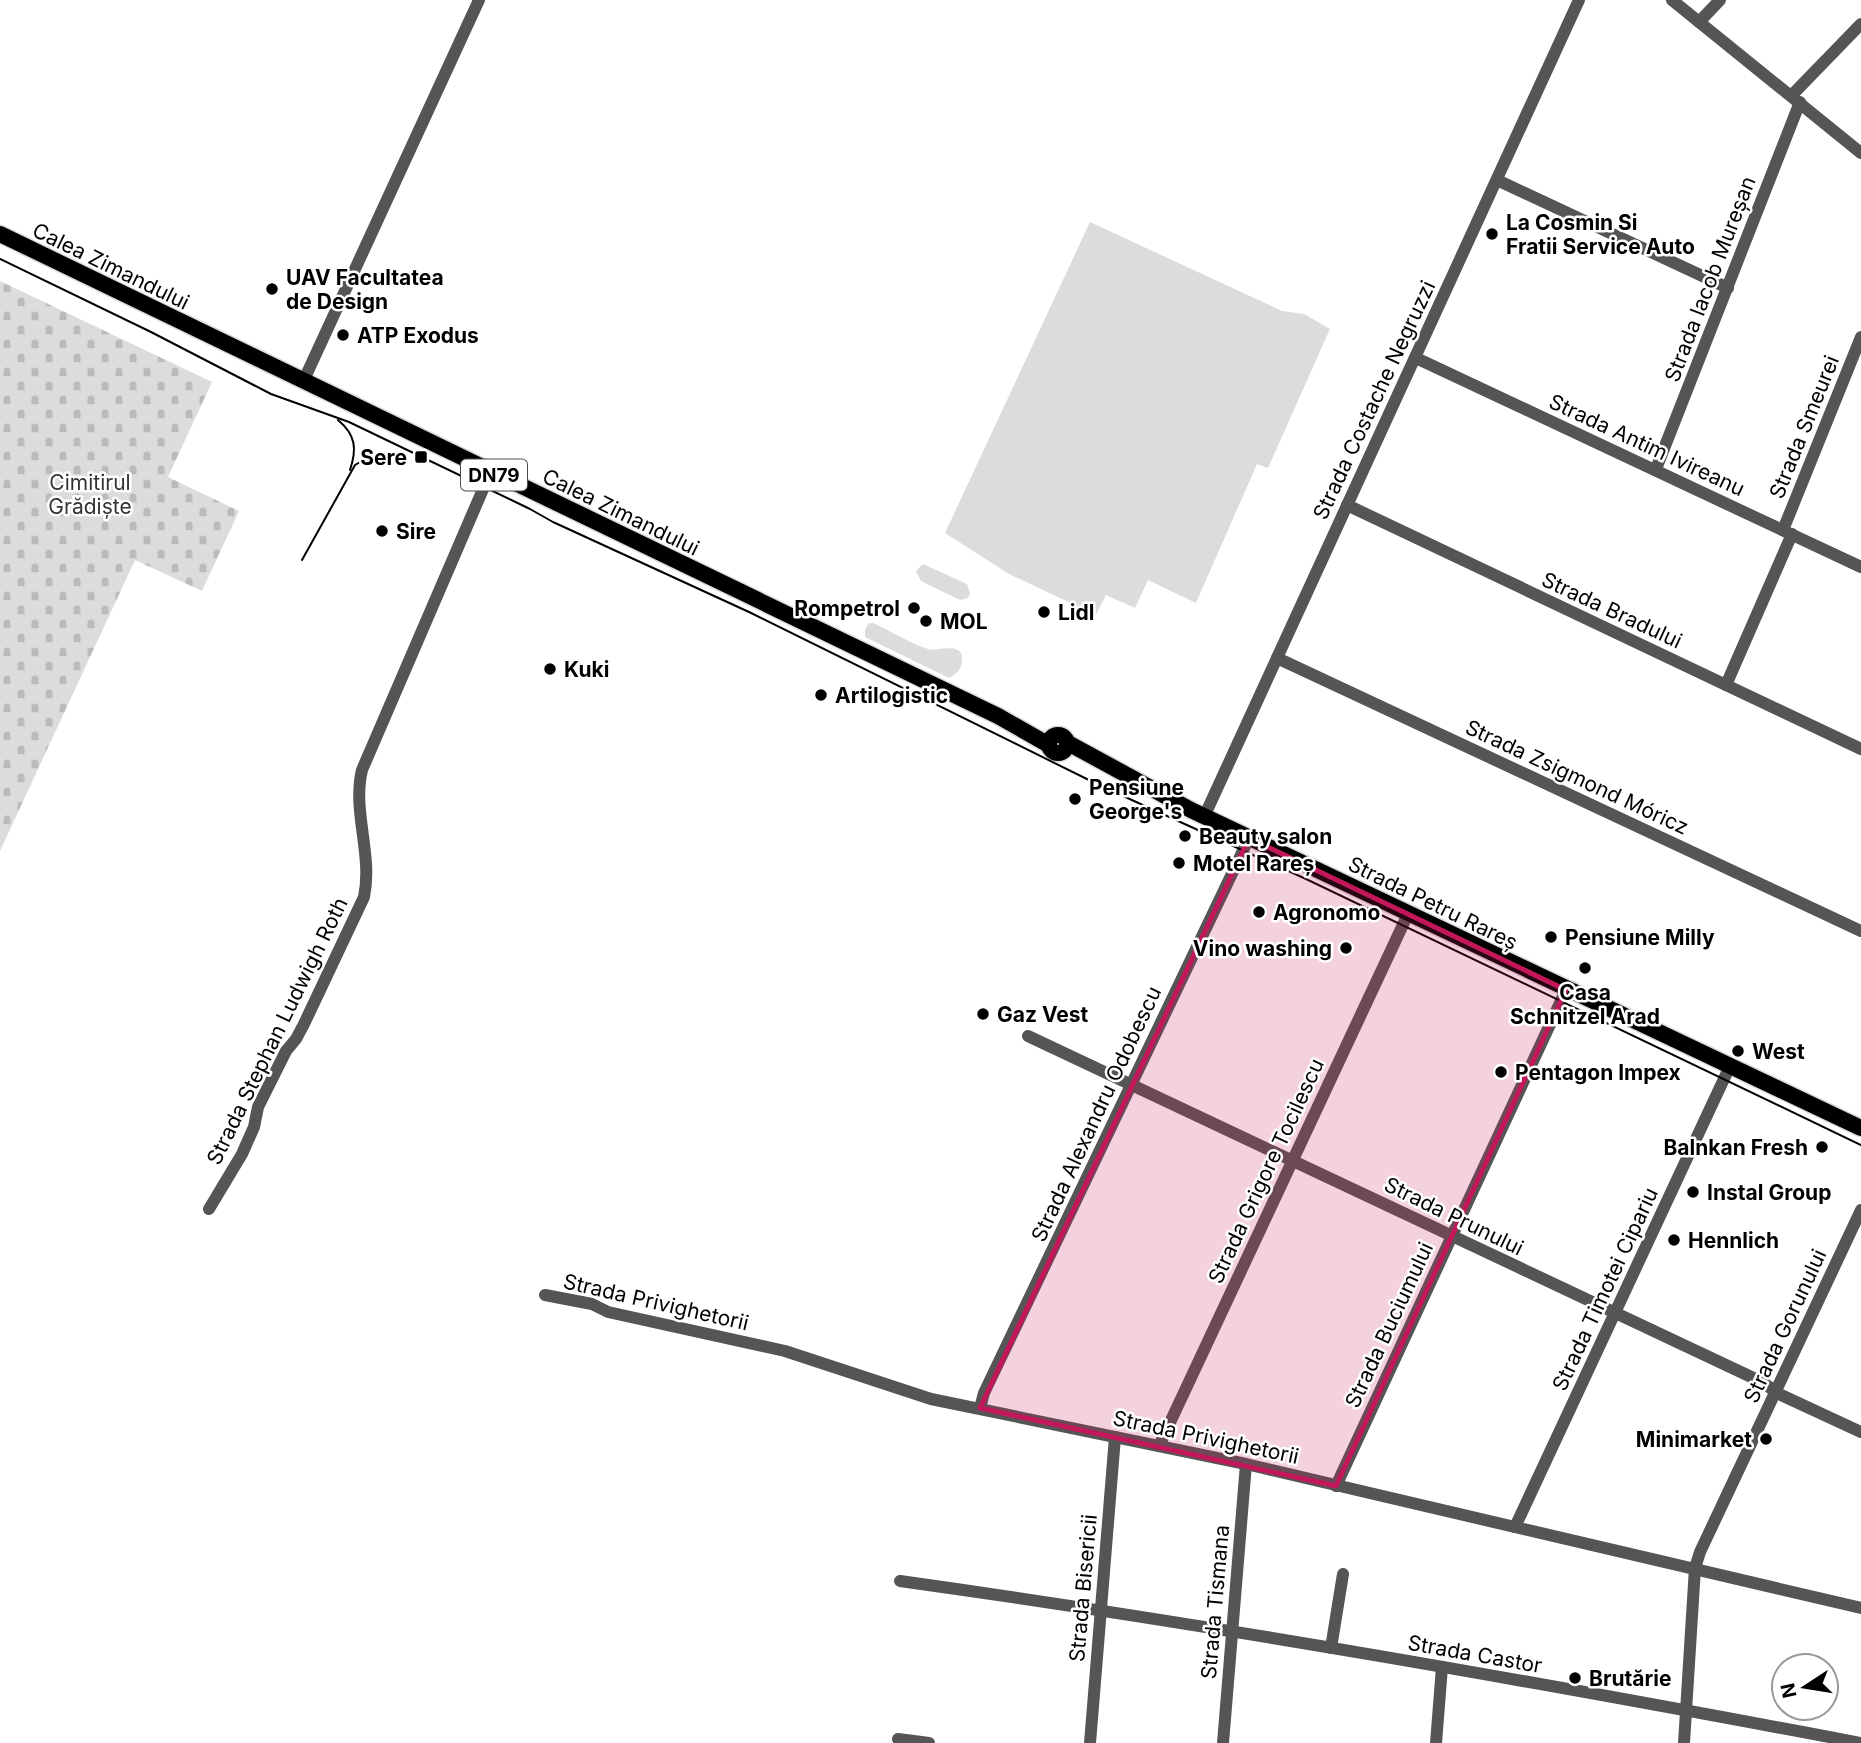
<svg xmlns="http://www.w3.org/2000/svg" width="1861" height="1743" font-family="Inter,sans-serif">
<defs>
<pattern id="cemetery-stones" width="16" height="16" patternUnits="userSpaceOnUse" patternTransform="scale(1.75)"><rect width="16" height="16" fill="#dcdcdc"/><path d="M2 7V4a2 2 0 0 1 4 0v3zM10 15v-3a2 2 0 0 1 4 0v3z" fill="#bbb"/></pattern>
</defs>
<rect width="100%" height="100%" fill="#fff"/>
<g fill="#dcdcdc">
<path d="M1090 222 1282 311 1304 314 1330 329 1268 468 1257 464 1196 603 1148 580 1135 608 1106 595 1096 615 1009 574 945 533Z"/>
<path d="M923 564 967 584 970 594 968 598 960 600 921 581 916 571Z"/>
<path d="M869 623H873C891 631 909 643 928 649 938 652 965 640 962 662 961 670 956 674 949 678L865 637V630Z"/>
</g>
<path fill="url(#cemetery-stones)" d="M0 281 212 382 168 477 239 511 202 591 135 560 0 851Z"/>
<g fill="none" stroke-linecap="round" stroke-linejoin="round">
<defs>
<g id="major">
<path d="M0 234 998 716 1049 745"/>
<circle cx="1058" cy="744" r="9"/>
<path d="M1068 743 1191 810 1861 1128"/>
</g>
</defs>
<use href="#major" stroke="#dbdbdb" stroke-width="19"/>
<g stroke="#555" stroke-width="12">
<path d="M1672 0 1861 153"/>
<path d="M1699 22 1720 0"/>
<path d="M1792 95 1861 24"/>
<path d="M1497 180 1728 288"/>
<path d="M1416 358 1861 567"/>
<path d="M303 382 479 0"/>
<path d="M1656 469 1800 102"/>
<path d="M1347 505 1861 749"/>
<path d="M1783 530 1861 337"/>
<path d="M1277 658 1861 931"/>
<path d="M1726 685 1792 534"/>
<path d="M1204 817 1579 0"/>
<path d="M1028 1036 1762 1382 1779 1394 1861 1432"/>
<path d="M209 1209 242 1154 254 1127 258 1107 286 1051 296 1039 304 1024 364 897C373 855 352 811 362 770L490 473"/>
<path d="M545 1295 592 1304 608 1312 785 1351 931 1399 1246 1464 1861 1608"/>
<path d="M980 1408 984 1393 1249 838"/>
<path d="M1159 1446 1408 914"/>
<path d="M1336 1486 1566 990"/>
<path d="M1515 1527 1730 1066"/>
<path d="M900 1581C1222 1626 1542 1683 1861 1743"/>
<path d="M1331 1648 1343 1574"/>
<path d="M898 1739 929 1743"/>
<path d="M1090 1743 1115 1437"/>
<path d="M1223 1743 1246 1464"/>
<path d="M1436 1743 1442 1667"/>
<path d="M1684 1743 1695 1568 1700 1552 1861 1210"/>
</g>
<use href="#major" stroke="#000" stroke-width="16"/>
<g stroke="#000" stroke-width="2">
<path d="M0 259 151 332 271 394 349 422 530 509 553 522 749 612 1101 786 1306 879 1861 1145"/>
<path d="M338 420C356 435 357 449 350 470"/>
<path d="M302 560 355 465 374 454 405 455"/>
</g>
</g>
<path fill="#c2185b" fill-opacity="0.2" stroke="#c2185b" stroke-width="5" stroke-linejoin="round" d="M1249 838 1566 990 1336 1486 980 1408Z"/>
<g fill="#000" stroke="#fff" stroke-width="2.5">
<circle cx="1492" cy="234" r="7"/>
<circle cx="272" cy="289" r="7"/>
<circle cx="343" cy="335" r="7"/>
<rect x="414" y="450" width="14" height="14" rx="3.5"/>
<circle cx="382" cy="531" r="7"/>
<circle cx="914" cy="608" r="7"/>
<circle cx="1044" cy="612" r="7"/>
<circle cx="926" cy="621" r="7"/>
<circle cx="550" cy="669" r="7"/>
<circle cx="821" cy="695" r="7"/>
<circle cx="1075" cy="799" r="7"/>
<circle cx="1185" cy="836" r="7"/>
<circle cx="1179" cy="863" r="7"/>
<circle cx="1259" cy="912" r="7"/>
<circle cx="1551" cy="937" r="7"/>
<circle cx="1346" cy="948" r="7"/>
<circle cx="1585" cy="968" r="7"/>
<circle cx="983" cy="1014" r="7"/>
<circle cx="1738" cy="1051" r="7"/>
<circle cx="1501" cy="1072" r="7"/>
<circle cx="1822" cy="1147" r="7"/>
<circle cx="1693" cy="1192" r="7"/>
<circle cx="1674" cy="1240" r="7"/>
<circle cx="1766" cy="1439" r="7"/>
<circle cx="1575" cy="1678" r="7"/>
</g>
<g text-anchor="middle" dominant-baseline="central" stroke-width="5" stroke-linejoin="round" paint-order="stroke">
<rect fill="#fff" stroke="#4c4c4c" stroke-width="2" x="461" y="459.5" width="66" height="31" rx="5"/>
<g font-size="19" font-weight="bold" fill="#000">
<text x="494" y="475">DN79</text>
</g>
<g font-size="21" font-weight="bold" fill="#000" stroke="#fff" text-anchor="start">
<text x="1506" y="222">La Cosmin Si<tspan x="1506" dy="24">Fratii Service Auto</tspan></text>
<text x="286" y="277">UAV Facultatea<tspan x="286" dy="24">de Design</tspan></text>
<text x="357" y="335">ATP Exodus</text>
<text x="407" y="457" text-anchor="end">Sere</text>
<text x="396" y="531">Sire</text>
<text x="900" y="608" text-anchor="end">Rompetrol</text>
<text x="1058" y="612">Lidl</text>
<text x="940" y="621">MOL</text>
<text x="564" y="669">Kuki</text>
<text x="835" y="695">Artilogistic</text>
<text x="1089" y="787">Pensiune<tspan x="1089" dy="24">George's</tspan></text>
<text x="1199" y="836">Beauty salon</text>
<text x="1193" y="863">Motel Rareș</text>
<text x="1273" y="912">Agronomo</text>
<text x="1565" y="937">Pensiune Milly</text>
<text x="1332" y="948" text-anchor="end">Vino washing</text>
<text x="1585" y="992" text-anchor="middle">Casa<tspan x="1585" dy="24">Schnitzel Arad</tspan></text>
<text x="997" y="1014">Gaz Vest</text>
<text x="1752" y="1051">West</text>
<text x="1515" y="1072">Pentagon Impex</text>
<text x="1808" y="1147" text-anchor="end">Balnkan Fresh</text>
<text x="1707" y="1192">Instal Group</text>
<text x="1688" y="1240">Hennlich</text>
<text x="1752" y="1439" text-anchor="end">Minimarket</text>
<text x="1589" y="1678">Brutărie</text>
</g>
<g font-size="21" fill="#000" stroke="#fff">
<text transform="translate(111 266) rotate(26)">Calea Zimandului</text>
<text transform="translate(1710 279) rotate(-69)">Strada Iacob Mureșan</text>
<text transform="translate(1374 400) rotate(-65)">Strada Costache Negruzzi</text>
<text transform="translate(1804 427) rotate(-68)">Strada Smeurei</text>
<text transform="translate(1647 445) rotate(25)">Strada Antim Ivireanu</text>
<text transform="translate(621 512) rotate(26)">Calea Zimandului</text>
<text transform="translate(1612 610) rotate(25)">Strada Bradului</text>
<text transform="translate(1577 777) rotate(25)">Strada Zsigmond Móricz</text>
<text transform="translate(1433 903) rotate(26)">Strada Petru Rareș</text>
<text transform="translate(277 1031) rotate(-64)">Strada Stephan Ludwigh Roth</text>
<text transform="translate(1096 1114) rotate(-65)">Strada Alexandru Odobescu</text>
<text transform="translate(1266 1171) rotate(-65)">Strada Grigore Tocilescu</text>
<text transform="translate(1454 1216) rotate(26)">Strada Prunului</text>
<text transform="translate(1605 1289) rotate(-65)">Strada Timotei Cipariu</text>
<text transform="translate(656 1302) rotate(13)">Strada Privighetorii</text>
<text transform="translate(1389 1325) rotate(-65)">Strada Buciumului</text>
<text transform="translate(1785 1326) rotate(-65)">Strada Gorunului</text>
<text transform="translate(1206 1437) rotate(12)">Strada Privighetorii</text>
<text transform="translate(1083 1588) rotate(-85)">Strada Bisericii</text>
<text transform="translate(1215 1602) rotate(-85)">Strada Tismana</text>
<text transform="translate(1475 1654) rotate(10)">Strada Castor</text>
</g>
<g font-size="21" fill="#333" stroke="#fff">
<text x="90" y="482">Cimitirul<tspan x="90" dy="24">Grădiște</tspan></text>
</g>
</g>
<g transform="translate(1805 1687) rotate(258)"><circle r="33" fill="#ffffff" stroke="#999999" stroke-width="2"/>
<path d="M0-5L12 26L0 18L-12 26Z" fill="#000000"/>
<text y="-10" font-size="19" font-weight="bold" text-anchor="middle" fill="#000000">N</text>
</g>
</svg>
